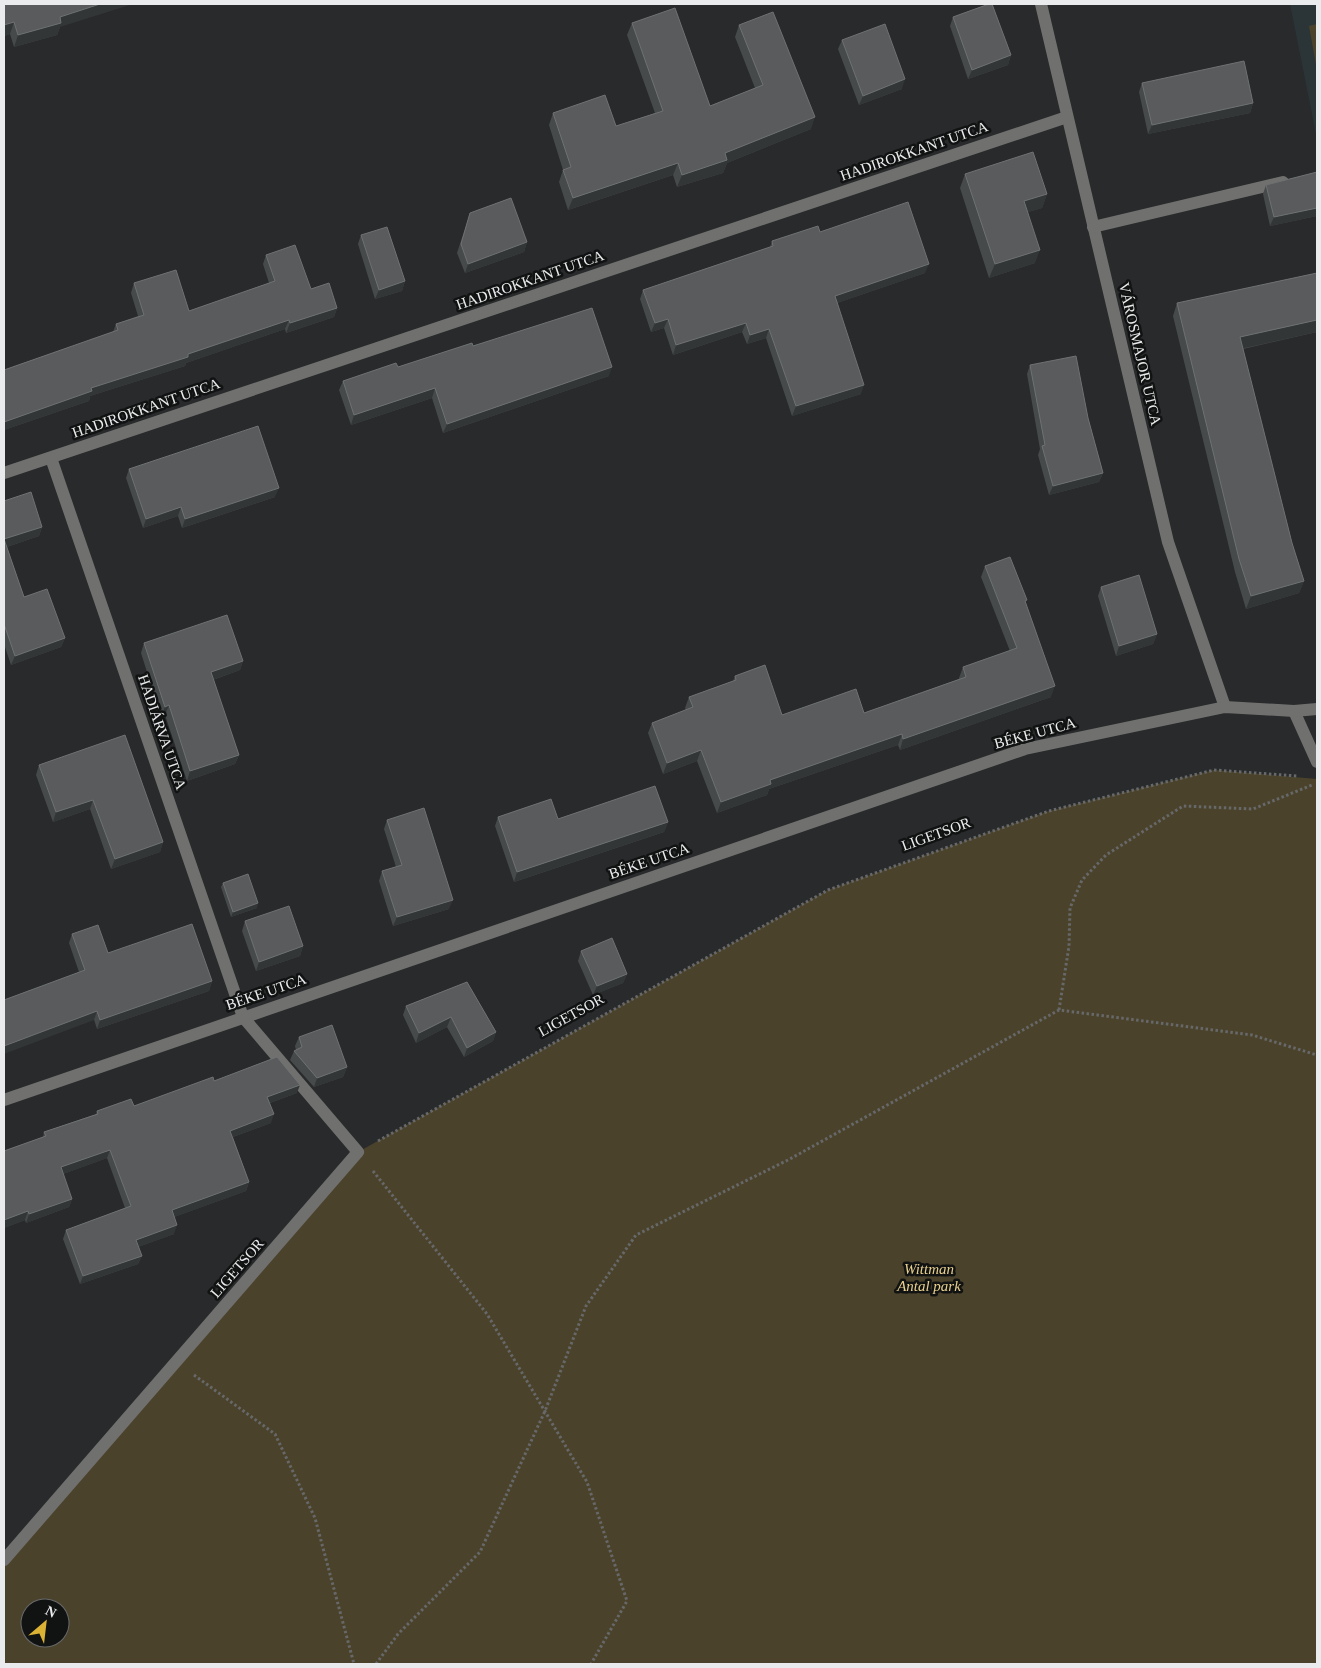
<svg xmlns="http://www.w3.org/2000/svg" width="1321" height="1668" font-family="'Times New Roman',serif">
<rect width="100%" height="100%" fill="#282a2b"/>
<path fill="#2b3537" d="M1290 4H1317V139Z"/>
<g fill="#4b422b" fill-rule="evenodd">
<path d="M1317 24V70L1309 26Z"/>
<path d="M1214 770 1317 779V1664H4V1560L358 1152 828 890 1049 811ZM30 1608H60V1638H30Z"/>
</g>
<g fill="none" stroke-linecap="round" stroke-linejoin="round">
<g stroke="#666869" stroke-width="3" stroke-dasharray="2.5 2.5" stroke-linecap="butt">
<path d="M1059 1010 1069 946 1070 908 1082 880 1106 855 1183 806 1253 809 1312 785"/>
<path d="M378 1141 828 890 1049 811 1214 770 1297 776"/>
<path d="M373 1171 487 1314 587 1482 627 1601 591 1664"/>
<path d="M194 1375 275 1434 315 1518 354 1664"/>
<path d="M376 1664 398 1634 480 1552 545 1411 586 1306 636 1235 788 1160 1059 1010 1252 1035 1317 1055"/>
</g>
<g stroke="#70706f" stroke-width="12">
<path d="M1041 4 1168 542 1225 707"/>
<path d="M1093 227 1283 182"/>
<path d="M4 473 1067 117"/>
<path d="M1294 711 1317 762"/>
<path d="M4 1100 1025 749 1225 707 1294 711 1317 709"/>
<path d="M4 1560 358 1152 243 1017 51 458"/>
</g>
</g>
<g fill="#474a4b">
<path d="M4 4 60 27 57 35 14 47 10 34 4 36Z"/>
<path d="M953 17 1011 55 1008 65 968 79 950 26Z"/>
<path d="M632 23 710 106 755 88 735 37 739 25 811 129 727 163 723 173 677 187 673 175 568 210 559 182 563 170 549 125 553 113 616 126 655 113 627 35Z"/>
<path d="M842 40 902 89 859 105 838 49Z"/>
<path d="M1142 83 1253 103 1250 113 1148 134 1139 92Z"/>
<path d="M1317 172V216L1270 226 1263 194 1266 185Z"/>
<path d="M965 174 1047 194 1042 208 1028 212 1035 263 989 278 960 188Z"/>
<path d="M470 213 527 242 524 252 465 273 457 253Z"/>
<path d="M820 232 925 273 837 303 861 394 792 416 766 338 747 344 742 332 673 355 664 328 651 332 640 299 643 290 770 247 772 241Z"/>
<path d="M361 235 405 281 402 291 375 299 358 244Z"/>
<path d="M266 255 311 289 337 308 334 317 286 333 285 329 186 363 185 366 90 396 89 401 4 430V370L113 332 116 324 138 316 131 293 134 283 189 311 269 283 263 264Z"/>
<path d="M1317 273V332L1243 349 1292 543 1304 581 1299 593 1246 609 1235 572 1173 316 1177 303Z"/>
<path d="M473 346 609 376 443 433 432 398 351 425 339 390 343 381 398 367Z"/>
<path d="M1030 365 1088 418 1103 473 1099 482 1049 495 1038 455 1040 449 1027 374Z"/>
<path d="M129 469 275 497 182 528 178 516 143 528 126 478Z"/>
<path d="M4 501 42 527 39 536 7 547 24 597 65 638 61 647 11 665 4 644Z"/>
<path d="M985 566 1026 603 1051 697 900 750 898 745 769 789 767 795 717 813 697 761 663 774 648 733 652 723 686 710 685 708 689 697 733 681 735 676 782 715 864 713 959 679V678L963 667 1010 651 981 577Z"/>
<path d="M1101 587 1157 634 1153 644 1116 656 1098 596Z"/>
<path d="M144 643 243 661 240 670 213 680 239 755 235 764 187 781 165 715 161 716 141 653Z"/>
<path d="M39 765 163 842 160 852 111 869 90 809 53 822 36 775Z"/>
<path d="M498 817 558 819 668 822 664 832 514 882 495 826Z"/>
<path d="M387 820 449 909 393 926 379 881 382 871 396 867 384 829Z"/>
<path d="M223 883 257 908 231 917 221 887Z"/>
<path d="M245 921 303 946 300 956 256 971 242 931Z"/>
<path d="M72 934 108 953 212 981 209 991 97 1029 79 972 69 943Z"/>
<path d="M581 951 627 974 623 983 593 995 578 961Z"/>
<path d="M467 982 496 1032 493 1041 464 1057 447 1027 416 1043 403 1015 406 1006Z"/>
<path d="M299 1037 347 1067 343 1077 314 1087 290 1060 294 1051 296 1050 295 1046Z"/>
<path d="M214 1081 297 1093 270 1103 271 1123 233 1137 249 1182 246 1191 174 1217V1234L138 1247 142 1256 138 1264 80 1284 63 1239 66 1230 125 1208 107 1158 63 1174 72 1199 69 1207 26 1223 25 1220 4 1228V1151L43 1137 44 1132 96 1114 97 1111 134 1106Z"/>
</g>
<g fill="#333637">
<path d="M100 4H133L60 27 57 35 14 47 18 35 60 17Z"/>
<path d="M14 22 10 34 4 36V25Z"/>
<path d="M1011 55 1008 65 968 79 972 70Z"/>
<path d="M905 79 902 89 859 105 863 96Z"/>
<path d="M1253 103 1250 113 1148 134 1152 125Z"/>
<path d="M815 117 811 129 727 163 723 173 677 187 682 175 725 153Z"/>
<path d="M678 163 673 175 568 210 573 198Z"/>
<path d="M1047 194 1042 208 1019 215 1024 201Z"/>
<path d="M1317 208V216L1270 226 1274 217Z"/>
<path d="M527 242 524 252 465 273 468 264Z"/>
<path d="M1040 250 1035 263 989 278 995 264Z"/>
<path d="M929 264 925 273 831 305 835 296Z"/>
<path d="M405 281 402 291 375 299 379 290Z"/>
<path d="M337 308 334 317 286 333 290 323Z"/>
<path d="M668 319 664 328 651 332 655 323Z"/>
<path d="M289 320 285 329 186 363 185 366 90 396 89 401 4 430V422L91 388Z"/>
<path d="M1317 320V332L1235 350 1240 337Z"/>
<path d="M746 323 742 332 673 355 676 345Z"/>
<path d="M769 329 766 338 747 344 750 335Z"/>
<path d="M612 367 609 376 443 433 447 424Z"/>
<path d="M864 385 861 394 792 416 796 406Z"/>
<path d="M435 388 432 398 351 425 354 415Z"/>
<path d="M1103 473 1099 482 1049 495 1053 486Z"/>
<path d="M279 488 275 497 182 528 185 519Z"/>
<path d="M181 507 178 516 143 528 146 519Z"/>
<path d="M42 527 39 536 4 548V539Z"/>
<path d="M1304 581 1299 593 1246 609 1251 596Z"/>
<path d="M1157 634 1153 644 1116 656 1119 646Z"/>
<path d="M65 638 61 647 11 665 15 656Z"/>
<path d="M243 661 240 670 207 682 211 672Z"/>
<path d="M1055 686 1051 697 900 750 903 739Z"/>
<path d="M169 705 165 715 161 716 165 707Z"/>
<path d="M902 734 898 745 769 789 767 795 717 813 721 802 770 780Z"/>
<path d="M701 750 697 761 663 774 667 763Z"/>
<path d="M239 755 235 764 187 781 190 771Z"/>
<path d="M93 800 90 809 53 822 56 812Z"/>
<path d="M668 822 664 832 514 882 517 872Z"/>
<path d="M163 842 160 852 111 869 115 859Z"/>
<path d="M453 900 449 909 393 926 397 917Z"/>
<path d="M258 903 257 908 231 917 233 912Z"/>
<path d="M303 946 300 956 256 971 259 962Z"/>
<path d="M627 974 623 983 593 995 597 986Z"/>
<path d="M212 981 209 991 97 1029 100 1020Z"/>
<path d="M97 1011 94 1020 4 1054V1046Z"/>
<path d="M451 1017 447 1027 416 1043 419 1033Z"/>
<path d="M496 1032 493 1041 464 1057 467 1048Z"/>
<path d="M347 1067 343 1077 314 1087 317 1078Z"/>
<path d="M300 1085 297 1093 264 1105 267 1097Z"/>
<path d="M274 1114 271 1123 227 1139 230 1131Z"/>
<path d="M110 1150 107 1158 58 1176 61 1167Z"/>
<path d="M249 1182 246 1191 169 1219 172 1210Z"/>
<path d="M72 1199 69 1207 26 1223 29 1214Z"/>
<path d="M28 1211 25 1220 4 1228V1220Z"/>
<path d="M177 1225 174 1234 133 1249 136 1240Z"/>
<path d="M142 1256 138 1264 80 1284 83 1276Z"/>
</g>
<g fill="#595b5c" stroke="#6f7273">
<path d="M4 4H100L60 17 61 23 18 35 14 22 4 25Z"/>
<path d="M989 4H992L1011 55 972 70 953 17Z"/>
<path d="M675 8 710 106 763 85 739 25 773 12 815 117 725 153 727 160 682 175 678 163 573 198 563 170 571 167 553 113 605 95 616 126 663 111 632 23Z"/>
<path d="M885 24 905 79 863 96 842 40Z"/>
<path d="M1244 61 1253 103 1152 125 1142 83Z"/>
<path d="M1033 152 1047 194 1024 201 1040 250 995 264 965 174Z"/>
<path d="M1317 172V208L1274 217 1266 185Z"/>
<path d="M511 198 527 242 468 264 461 244 470 213Z"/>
<path d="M908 202 929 264 835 296 864 385 796 406 769 329 750 335 746 323 676 345 668 319 655 323 643 290 773 246 772 241 818 226 820 232Z"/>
<path d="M387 227 405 281 379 290 361 235Z"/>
<path d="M295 245 311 289 329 283 337 308 290 323 289 320 188 354V357L91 388 92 391 4 422V370L118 330 116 324 144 315 134 283 176 270 189 311 275 281 266 255Z"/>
<path d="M1317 273V320L1240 337 1292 543 1304 581 1251 596 1239 559 1177 303Z"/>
<path d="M592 308 612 367 447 424 435 388 354 415 343 381 396 363 398 367 472 343 473 346Z"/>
<path d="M1076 356 1088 418 1103 473 1053 486 1042 446 1045 445 1030 365Z"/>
<path d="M258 426 279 488 185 519 181 507 146 519 129 469Z"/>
<path d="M31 492 42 527 4 539 24 597 47 589 65 638 15 656 4 624V501Z"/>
<path d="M1010 557 1027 600 1025 601 1055 686 903 739 902 734 770 780 771 784 721 802 701 750 667 763 652 723 693 707 689 697 736 680 735 676 765 665 782 715 856 689 864 713 966 677 963 667 1017 648 985 566Z"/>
<path d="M1139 575 1157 634 1119 646 1101 587Z"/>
<path d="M227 615 243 661 211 672 239 755 190 771 169 705 165 707 144 643Z"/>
<path d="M125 735 163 842 115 859 93 800 56 812 39 765Z"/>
<path d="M655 786 668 822 517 872 498 817 551 799 558 819Z"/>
<path d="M424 808 453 900 397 917 382 871 402 865 387 820Z"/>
<path d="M248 874 258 903 233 912 223 883Z"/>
<path d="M289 906 303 946 259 962 245 921Z"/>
<path d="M192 924 212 981 100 1020 97 1011 4 1046V1000L85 970 72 934 98 925 108 953Z"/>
<path d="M612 938 627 974 597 986 581 951Z"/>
<path d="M467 982 496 1032 467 1048 451 1017 419 1033 406 1006Z"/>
<path d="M332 1025 347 1067 317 1078 294 1051 302 1047 299 1037Z"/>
<path d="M277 1057 300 1085 267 1097 274 1114 230 1131 249 1182 172 1210 177 1225 136 1240 142 1256 83 1276 66 1230 131 1206 110 1150 61 1167 72 1199 29 1214 28 1211 4 1220V1151L46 1136 44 1132 98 1114 97 1111 131 1099 134 1106 213 1077 214 1081Z"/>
</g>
<g text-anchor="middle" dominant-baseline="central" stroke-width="5" stroke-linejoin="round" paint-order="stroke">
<g font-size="15" fill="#e9ebec" stroke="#111313">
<text transform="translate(914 151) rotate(-19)">HADIROKKANT UTCA</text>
<text transform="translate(530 280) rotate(-19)">HADIROKKANT UTCA</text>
<text transform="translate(1140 354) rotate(77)">VÁROSMAJOR UTCA</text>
<text transform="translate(146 408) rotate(-19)">HADIROKKANT UTCA</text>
<text transform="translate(162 732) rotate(71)">HADIÁRVA UTCA</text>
<text transform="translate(1035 733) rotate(-15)">BÉKE UTCA</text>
<text transform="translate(936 834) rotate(-20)">LIGETSOR</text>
<text transform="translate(649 861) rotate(-19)">BÉKE UTCA</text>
<text transform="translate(266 992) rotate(-19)">BÉKE UTCA</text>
<text transform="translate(571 1015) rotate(-29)">LIGETSOR</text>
<text transform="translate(237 1268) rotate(-49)">LIGETSOR</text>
</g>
<g font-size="15" font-style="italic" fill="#e8cf8d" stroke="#111313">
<text x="929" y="1269">Wittman<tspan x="929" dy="17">Antal park</tspan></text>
</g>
</g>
<rect width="1321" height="1668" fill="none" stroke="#e9ebec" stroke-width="10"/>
<g transform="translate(45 1623) rotate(28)"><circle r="24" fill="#111313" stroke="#67696a"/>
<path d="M0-4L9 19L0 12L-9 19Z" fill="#dbb233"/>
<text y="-8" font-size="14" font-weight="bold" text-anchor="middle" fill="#e9ebec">N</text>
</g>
</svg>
